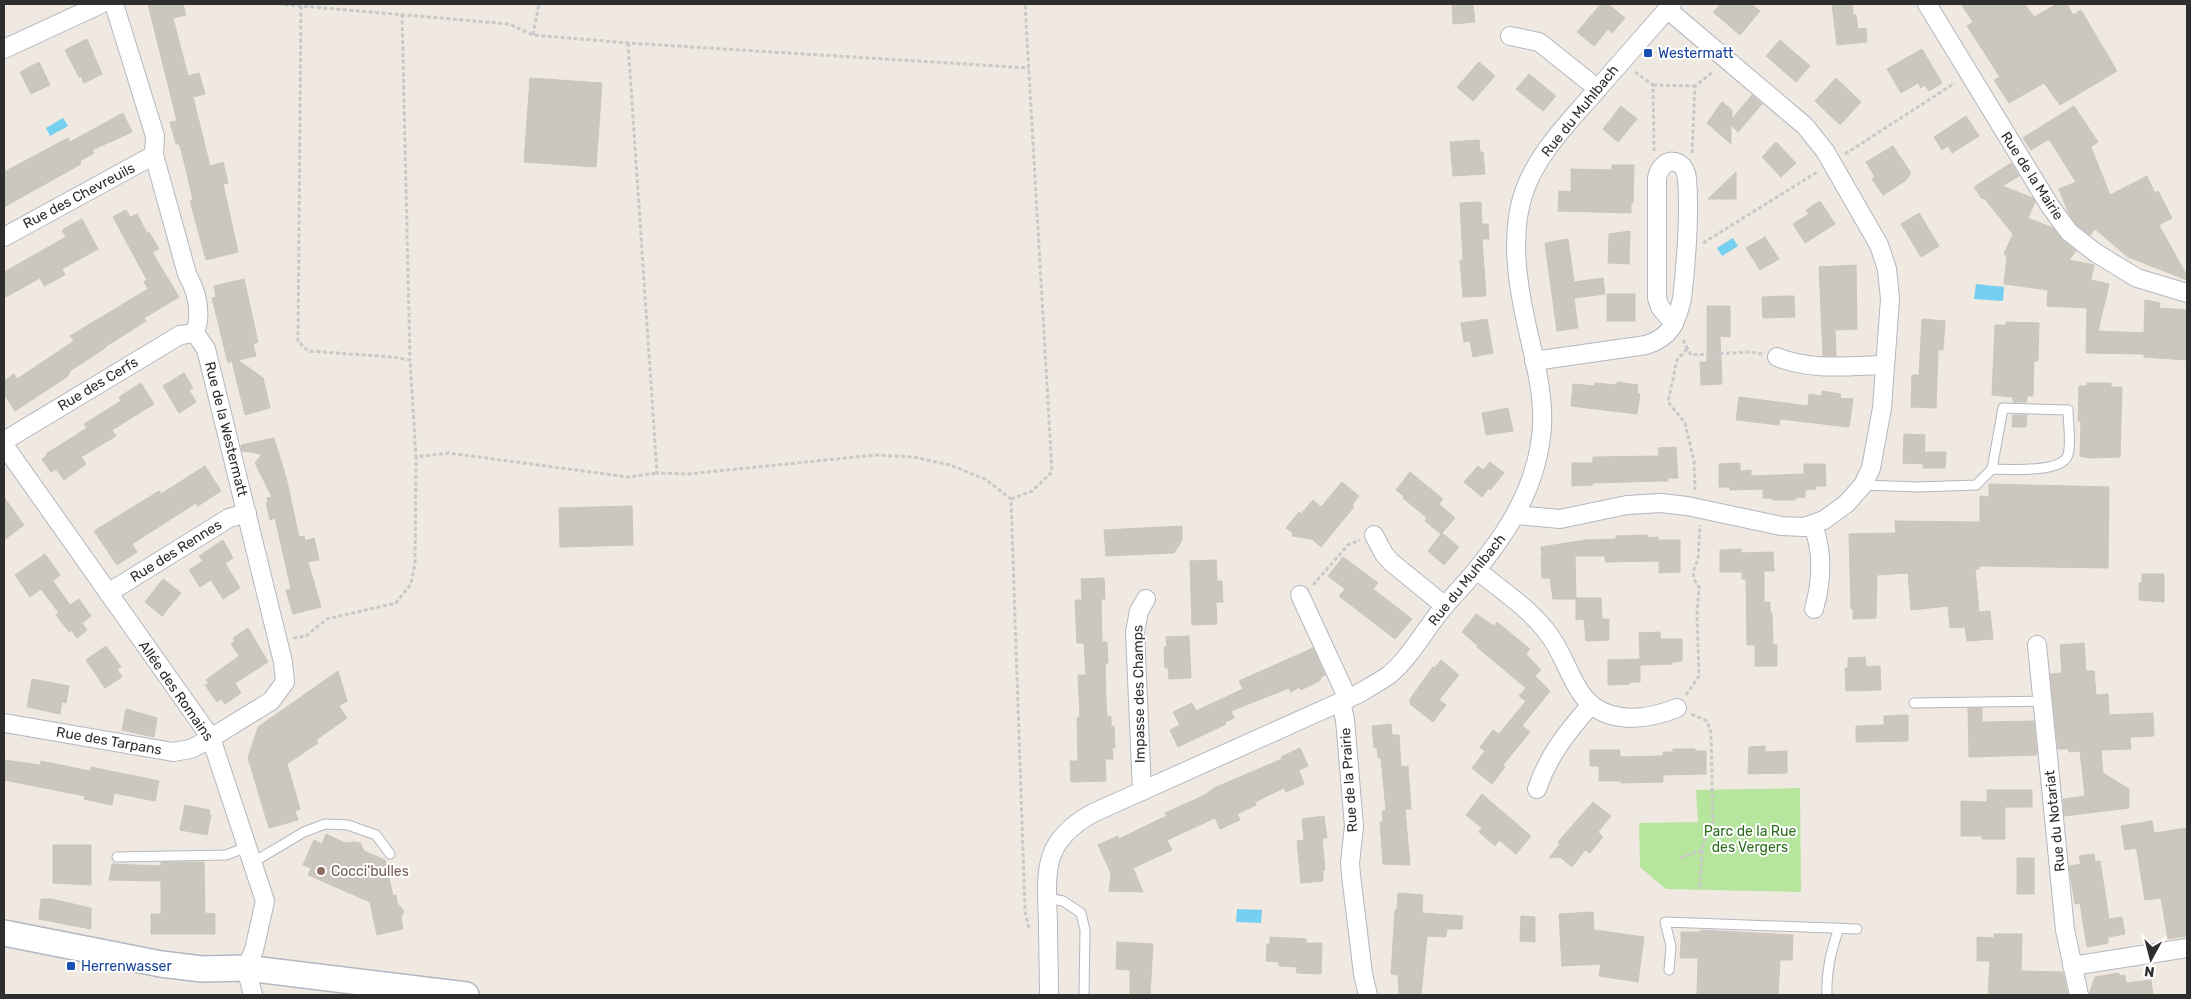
<svg xmlns="http://www.w3.org/2000/svg" width="2191" height="999" font-family="Rubik,sans-serif">
<rect width="100%" height="100%" fill="#efe9e1"/>
<path fill="#b6e59e" d="M1800 788 1801 892 1666 889 1640 867 1639 823 1698 822 1696 790Z"/>
<g fill="#75cff0">
<path d="M63 118 68 126 50 136 46 128Z"/>
<path d="M1733 238 1738 246 1722 256 1717 248Z"/>
<path d="M1976 284 2004 287 2003 301 1974 299Z"/>
<path d="M1237 909 1262 910 1261 923 1236 922Z"/>
</g>
<g fill="#cbc7bf" stroke="#cbc5ba">
<path d="M148 4H183L186 15 173 18 188 76 199 73 205 94 193 97 210 166 223 162 228 183 223 184 238 252 206 260 190 201 193 200 182 153 179 144H176L170 122 177 121Z"/>
<path d="M1452 4H1473L1475 22 1453 24Z"/>
<path d="M1601 4H1608L1625 18 1612 33 1608 29 1594 46 1577 32Z"/>
<path d="M1721 4H1751L1760 11 1740 35 1713 12Z"/>
<path d="M1832 4H1852L1853 15H1856L1858 29 1866 28 1867 42 1837 45Z"/>
<path d="M1961 4H2025L2034 17 2057 4H2067L2073 15 2081 10 2117 71 2060 105 2044 83 2009 103 1994 80 2000 77 1967 26 1973 22Z"/>
<path d="M87 39 102 74 84 83 81 76 79 77 65 50Z"/>
<path d="M1780 40 1810 66 1796 82 1766 56Z"/>
<path d="M1922 49 1942 83 1929 91 1925 85 1921 88 1918 83 1901 93 1887 69Z"/>
<path d="M39 62 50 85 31 94 20 72Z"/>
<path d="M1479 62 1495 76 1473 101 1457 87Z"/>
<path d="M1529 74 1556 96 1543 111 1516 89Z"/>
<path d="M530 78 602 83 596 167 524 162Z"/>
<path d="M1836 78 1861 102 1840 125 1815 101Z"/>
<path d="M1752 95 1762 104 1738 132 1731 125V144L1707 123 1722 102 1732 110V119Z"/>
<path d="M1621 106 1637 119 1618 142 1603 129Z"/>
<path d="M2074 106 2098 142 2091 147 2110 195 2147 176 2155 193 2158 191 2172 218 2159 225 2187 276V280L2128 257 2095 229 2090 235 2077 225 2069 214 2059 189 2076 182 2049 139 2031 150 2023 138Z"/>
<path d="M123 113 132 132 92 150 94 153 80 161 81 164 4 207V172L68 138 70 142Z"/>
<path d="M1966 116 1979 136 1952 153 1948 146 1942 150 1934 137Z"/>
<path d="M1479 140 1480 152H1483L1485 174 1453 176 1450 142Z"/>
<path d="M1776 142 1796 163 1781 177 1762 157Z"/>
<path d="M1893 146 1911 173 1905 181 1883 195 1872 179 1875 177 1866 162Z"/>
<path d="M2011 163 2019 176 2002 186 2033 198 2035 202 2028 218 2053 228 2062 240 2076 251 2069 260 2094 265 2091 280 2109 284 2098 331 2144 333 2145 300 2160 303 2159 308 2187 310V360L2144 357V354L2086 353 2087 308 2047 306 2048 290 2004 284 2007 256 2004 254 2013 234 1984 198 1982 199 1974 187Z"/>
<path d="M1612 165H1634L1633 203H1631V213L1558 211 1559 191 1571 192V169L1612 170Z"/>
<path d="M1736 172V199H1708Z"/>
<path d="M1820 201 1835 224 1805 243 1793 224 1809 214 1806 210Z"/>
<path d="M1481 202 1482 224H1488L1489 239H1482L1486 296 1463 297 1460 260H1463L1460 203Z"/>
<path d="M126 210 130 217 137 214 147 233 149 232 159 249 152 252 179 297 144 318 146 321 105 347V348L70 371 68 376 15 411 4 394V381L14 374 17 379 74 341 70 336 148 289 144 282 147 280 113 217Z"/>
<path d="M1919 213 1939 246 1921 257 1901 224Z"/>
<path d="M82 219 98 249 62 269 65 275 44 286 40 278 4 298V272L66 237 62 230Z"/>
<path d="M1630 231 1629 264 1608 263 1609 234Z"/>
<path d="M1765 237 1779 259 1760 270 1746 248Z"/>
<path d="M1568 239 1574 282 1603 278 1605 294 1574 298 1578 328 1557 331 1545 243Z"/>
<path d="M1856 265 1857 329 1835 330 1836 356H1823L1819 267Z"/>
<path d="M244 279 258 342 253 344 256 356 238 360 263 378 270 408 245 415 232 361 228 363 212 298 216 297 214 286Z"/>
<rect x="1607" y="294" width="28" height="27"/>
<path d="M1787 296H1794L1795 317 1763 318 1762 297Z"/>
<path d="M1707 306H1730V337L1720 336 1722 384 1701 385 1700 362H1707Z"/>
<path d="M1487 319 1493 353 1473 357 1470 341 1464 342 1461 323Z"/>
<path d="M1922 319 1945 321 1943 350H1938L1936 408 1911 407 1912 375H1919Z"/>
<path d="M2006 322 2039 323 2038 361H2034L2033 396H2027V402H2013V397L1992 395 1995 325H2006Z"/>
<path d="M184 373 193 388 189 390 196 402 179 413 163 386Z"/>
<path d="M1617 382 1638 385 1637 394H1640L1637 414 1571 406 1573 384 1595 386V383L1617 385Z"/>
<path d="M141 383 154 404 112 430 116 436 81 457 86 464 64 480 56 469 51 472 42 459 47 456 46 454 87 428 84 424 121 401 119 397Z"/>
<path d="M2087 383H2111V387H2122L2120 457 2088 458 2080 456 2081 421H2078L2079 386H2087Z"/>
<path d="M1822 391 1841 394 1840 398 1853 399 1849 427 1780 419 1779 425 1736 420 1739 397 1808 406 1809 394 1822 396Z"/>
<path d="M1508 408 1513 431 1486 435 1482 413Z"/>
<path d="M2013 415H2027L2026 427H2012Z"/>
<path d="M1904 434 1925 435 1924 464 1903 463Z"/>
<path d="M274 438 286 477 299 537 304 536 305 541 314 538 319 560 308 562 321 607 293 614 286 590 291 589 275 518 270 520 266 503 268 502 267 498 272 497 255 463 262 454 242 451 241 445Z"/>
<path d="M1676 447 1678 478H1668V481H1661L1593 483V485L1572 486V463H1593V457L1659 456 1658 448Z"/>
<path d="M1925 452H1946L1945 468H1923Z"/>
<path d="M1490 462 1504 473 1490 490 1489 488 1482 497 1464 482 1478 466 1483 470Z"/>
<path d="M1740 463V471L1751 470V476L1804 474V464H1825L1826 486H1816V489L1805 490V497L1795 498V500H1772V498H1763V489L1730 490V487H1719V464Z"/>
<path d="M205 466 221 491 198 506 196 503 132 544 137 552 117 565 94 531 159 491 161 494Z"/>
<path d="M1410 472 1443 499 1439 504 1455 518 1441 534 1425 521 1427 518 1403 498 1404 496 1396 490Z"/>
<path d="M1342 482 1359 496 1352 505 1354 507 1321 547 1312 539 1292 536 1293 533 1286 528 1299 512 1301 514 1313 500 1321 507Z"/>
<path d="M1989 484 2109 487 2108 568 1979 566V569H1975L1979 612 1990 611 1993 639 1967 641 1965 627 1950 628 1948 606 1911 610 1908 573 1877 575 1876 618 1853 619V609H1851L1849 534 1896 533 1895 521 1980 522V496L1989 497Z"/>
<path d="M4 497 24 525 4 540Z"/>
<path d="M632 506 633 545 560 547 559 508Z"/>
<path d="M1182 526V540L1174 553 1106 556 1104 530Z"/>
<path d="M1442 533 1459 547 1444 565 1428 551Z"/>
<path d="M1648 535V538L1658 537V540H1680V572L1659 573V561L1605 562V556H1575L1576 599H1553L1550 578H1542L1541 557 1553 556 1542 557 1541 547 1586 540 1616 539V536Z"/>
<path d="M223 540 233 558 225 563 240 588 223 599 211 580 200 587 189 570 203 561 199 556Z"/>
<path d="M1741 549V553L1773 552 1774 571H1764V602H1770V613H1772L1773 645H1777V666H1755V645H1747L1746 579H1742V572H1720V550Z"/>
<path d="M45 554 60 575 53 581 70 605 79 599 91 616 82 623 87 630 77 638 71 630 69 632 56 615 59 613 41 589 30 597 15 575Z"/>
<path d="M1343 557 1378 583 1373 589 1412 619 1395 639 1339 596 1345 589 1328 576Z"/>
<path d="M1216 560 1217 581H1222L1223 602H1216L1217 624 1192 625 1190 561Z"/>
<path d="M2142 574H2164V602L2139 600V583H2142Z"/>
<path d="M1104 578 1105 599H1101L1102 642H1107L1108 663H1105L1106 702 1107 717 1111 716V727L1114 726 1115 748H1112L1113 759H1105L1106 781 1071 782 1070 761H1078L1077 718 1080 717 1078 675H1086L1084 643H1077L1075 600H1082L1081 579Z"/>
<path d="M163 579 181 593 162 616 145 602Z"/>
<path d="M1576 598H1601L1602 619H1609V640L1586 641 1584 619 1576 620Z"/>
<path d="M1476 614 1494 626 1497 622 1530 649 1526 654 1541 670 1535 676 1550 691 1522 726 1530 732 1503 765 1505 767 1492 784 1472 768 1485 751 1480 747 1493 730 1499 734 1526 701 1519 696 1526 688 1477 647 1478 646 1462 632Z"/>
<path d="M248 628 268 662 235 683 241 693 225 704 221 699 217 702 205 685 209 683 206 680 239 656 231 644 235 641 233 638Z"/>
<path d="M1660 632V639H1682V661L1672 662V664L1640 665V660V682H1630V684L1608 685V660L1640 659 1639 633Z"/>
<path d="M1189 636 1191 678 1169 679 1168 668H1165L1164 647H1167L1166 637Z"/>
<path d="M2084 643 2086 671H2094L2096 695 2108 694 2109 715 2153 713 2154 736 2130 737 2131 749 2101 750 2103 773 2129 789V808L2064 816 2063 799 2085 796 2080 751 2069 752V749H2058L2050 674 2062 673 2060 645Z"/>
<path d="M106 646 121 667 117 669 122 677 105 688 86 660Z"/>
<path d="M1313 648 1325 675 1320 678 1321 680 1301 690 1300 687 1291 692 1289 688 1231 711 1234 718 1225 722 1226 724 1178 747 1170 730 1180 725 1173 712 1192 703 1196 711 1243 689 1239 681Z"/>
<path d="M1865 657 1866 667 1880 666 1881 690 1846 691 1845 668H1848V658Z"/>
<path d="M1441 660 1459 675 1439 700 1446 705 1433 722 1410 704V699L1433 667 1435 668Z"/>
<path d="M338 671 347 701 339 706 347 718 316 740 318 743 287 764 300 809 295 811 298 820 269 828 248 758 258 727Z"/>
<path d="M32 679 69 686 66 703 62 702 60 714 27 707Z"/>
<path d="M1968 708H1982V722L2034 721 2037 755 1969 757Z"/>
<path d="M126 709 157 718 154 737 122 730Z"/>
<path d="M1908 715V741L1856 742V726L1884 725V716Z"/>
<path d="M1391 724 1392 735H1399L1401 767 1408 766 1411 809H1405L1410 865 1383 864 1380 822H1383L1382 811H1386L1384 789 1381 758H1378L1377 748H1374L1372 726Z"/>
<path d="M1765 746V752L1787 751V773L1748 774 1749 747Z"/>
<path d="M1300 748 1308 766 1299 770 1304 784 1286 792 1284 788 1255 802 1256 805 1237 814 1240 820 1220 829 1215 818 1167 840 1172 850 1133 868 1143 892 1109 891 1111 873 1098 845 1118 836 1119 839 1158 820 1167 816 1165 813 1205 795 1214 788 1282 759 1281 757Z"/>
<path d="M1673 749H1695V751H1706V774L1663 775V782L1621 783V781H1599V766H1590V750H1620V757L1663 756V752H1673Z"/>
<path d="M4 760 40 765 41 761 90 771 91 767 159 781 155 801 114 793 112 805 84 799 85 796 4 780Z"/>
<path d="M1987 790H2032V807H2005V839H1982V836H1961V801L1987 802Z"/>
<path d="M1482 794 1531 836 1516 854 1499 840 1495 846 1479 832 1482 828 1466 815Z"/>
<path d="M1593 802 1611 816 1598 832 1603 837 1590 853 1585 850 1572 867 1560 857 1549 858 1560 844 1558 842Z"/>
<path d="M185 805 210 810 209 815H211L207 835 180 830Z"/>
<path d="M1324 816 1327 838H1322L1325 870H1323V881L1301 883 1297 841 1304 840 1302 819Z"/>
<path d="M2152 821 2154 833 2187 828V936L2168 939 2161 898 2145 900 2137 851 2135 848 2125 850 2121 826Z"/>
<path d="M326 834 345 843 355 842 360 843 364 851 385 860 393 896 396 895 397 903 404 911 401 917 403 929 377 935 370 902 308 875 311 868 303 865 314 840 322 844Z"/>
<path d="M53 845H91V885L53 883Z"/>
<path d="M2094 854 2095 862 2100 861 2109 919 2122 917 2125 934 2108 937V943L2087 947 2080 903 2075 904 2069 866 2081 864 2079 856Z"/>
<rect x="2017" y="858" width="17" height="36"/>
<path d="M161 862H204L205 913 215 914V934H151V914H161V881L109 880 112 864 161 866Z"/>
<path d="M1398 893 1423 895 1422 913 1463 916 1462 929H1447L1446 937 1427 936 1421 995H1399L1398 975 1391 974 1395 910H1397Z"/>
<path d="M41 899H51L91 908V929L39 919Z"/>
<path d="M1593 912 1594 930 1644 937 1638 982 1599 976 1601 964 1562 966 1559 914Z"/>
<path d="M1521 916 1535 917V942L1520 941Z"/>
<path d="M1700 930 1793 935 1792 960H1780L1778 995H1697L1698 958H1680L1681 942V932H1700Z"/>
<path d="M1994 934H2022L2021 971 2063 972 2068 995H1988L1990 961H1977V937L1994 938Z"/>
<path d="M1270 937 1306 939V943H1322L1321 974 1297 973 1296 967 1279 966V962L1266 961 1267 944H1270Z"/>
<path d="M1117 942 1153 944 1150 995H1130V970L1116 969Z"/>
<path d="M2119 973V976L2125 975 2126 983 2151 980 2153 994 2089 995 2095 977Z"/>
</g>
<g fill="none" stroke-linecap="round" stroke-linejoin="round">
<defs>
<g id="lane">
<path d="M1863 485 1918 487 1976 485 1992 469 2003 408 2068 410C2068 421 2072 448 2067 457 2058 473 2009 469 1992 469"/>
<path d="M1914 703 2043 701"/>
<path d="M117 857 226 855 247 847"/>
<path d="M252 863 304 832 325 824 348 825 376 835 390 854"/>
<path d="M1047 898 1063 901 1081 913 1085 930 1084 995"/>
<path d="M1669 970 1671 946 1665 922 1857 929"/>
<path d="M1827 995C1826 971 1831 951 1839 928"/>
</g>
<g id="street">
<path d="M1927 4 2050 206 2069 232 2096 253 2137 278 2187 293"/>
<path d="M1510 36 1539 42 1598 89"/>
<path d="M4 49 101 4"/>
<path d="M4 237 154 155"/>
<path d="M1777 357C1812 371 1848 366 1885 365"/>
<path d="M1534 361 1646 345C1671 337 1676 323 1682 299 1686 263 1690 214 1687 179 1685 156 1661 156 1657 178V298L1660 307 1674 324"/>
<path d="M4 441 180 335 195 333"/>
<path d="M4 445 211 738 265 901 254 950 246 968 253 995"/>
<path d="M1516 515 1560 519 1627 505 1661 503 1687 506 1781 526 1804 527 1824 520 1846 504 1863 485 1871 468 1882 408 1890 299 1887 269 1879 245 1825 151 1805 126 1667 9"/>
<path d="M1813 525C1823 552 1822 581 1814 609"/>
<path d="M1374 535 1384 554 1391 562 1445 606"/>
<path d="M1478 571C1501 590 1529 608 1547 632 1573 664 1572 711 1621 717 1640 720 1659 715 1677 708"/>
<path d="M108 593 229 518 247 513"/>
<path d="M1300 595 1348 699"/>
<path d="M2037 645 2065 930 2079 995"/>
<path d="M1341 702 1345 720 1354 826 1350 863 1351 875 1363 974 1368 995"/>
<path d="M4 723 173 752 191 749 211 738 271 701 285 682 283 662 206 349 195 333C202 313 197 292 187 274L154 155 155 136 114 4"/>
<path d="M1537 789C1548 756 1567 732 1590 706"/>
<path d="M1142 791 1135 632 1139 611 1146 599"/>
<path d="M2072 966 2187 948"/>
<path d="M1049 995C1049 971 1048 946 1048 922 1046 870 1042 841 1093 813L1358 694C1368 688 1379 682 1389 675 1413 655 1427 625 1448 602 1494 553 1538 496 1542 426 1544 392 1533 355 1526 322 1517 281 1510 233 1524 192 1537 154 1568 123 1594 93 1620 63 1646 34 1672 4"/>
</g>
<path id="secondary" d="M4 933 161 964 202 969 246 968 466 995"/>
</defs>
<use href="#lane" stroke="#b4b7c1" stroke-width="11"/>
<use href="#street" stroke="#b4b7c1" stroke-width="20"/>
<use href="#secondary" stroke="#b4b7c1" stroke-width="28"/>
<g stroke="#c9c9c9" stroke-width="3" stroke-dasharray="4 2.5" stroke-linecap="butt">
<path d="M278 4 509 24 533 35 628 43 1029 68"/>
<path d="M301 6 298 341 308 351 393 357 410 360 416 457 449 453 628 477 657 473"/>
<path d="M402 14 410 360"/>
<path d="M533 35 539 4"/>
<path d="M628 43 657 473 688 474 875 455 913 457 950 465 985 479 1011 499 1025 911 1029 929"/>
<path d="M1635 72 1653 85 1654 151"/>
<path d="M1653 85 1695 86"/>
<path d="M1692 153 1695 86 1714 71"/>
<path d="M1845 154 1955 83"/>
<path d="M1703 243 1819 171"/>
<path d="M1683 340 1691 355 1751 352 1762 354"/>
<path d="M1687 349 1677 360 1668 402 1685 423 1694 461 1695 490"/>
<path d="M1011 499 1032 491 1052 472 1025 4"/>
<path d="M1313 585 1348 545 1360 540"/>
<path d="M293 638 306 636 327 619 396 603 411 584 415 564 416 457"/>
<path d="M1686 695 1699 676 1697 615 1699 587 1694 579 1693 572 1698 559 1700 525"/>
<path d="M1680 858 1702 850 1706 836 1713 827 1711 733 1707 721 1691 714"/>
<path d="M1700 887 1702 850"/>
</g>
<use href="#lane" stroke="#fff" stroke-width="9"/>
<use href="#street" stroke="#fff" stroke-width="18"/>
<use href="#secondary" stroke="#fff" stroke-width="25"/>
</g>
<g fill="#1a4fb4" stroke="#fff" stroke-width="2">
<rect x="1643" y="48" width="10" height="10" rx="2.5"/>
<rect x="66" y="961" width="10" height="10" rx="2.5"/>
</g>
<circle fill="#8d6e63" stroke="#fff" stroke-width="2" cx="321" cy="871" r="5"/>
<g text-anchor="middle" dominant-baseline="central" stroke-width="4" stroke-linejoin="round" paint-order="stroke">
<g font-size="14" fill="#164399" stroke="#fff" text-anchor="start">
<text x="1658" y="53">Westermatt</text>
<text x="81" y="966">Herrenwasser</text>
</g>
<g font-size="14" fill="#2e2e2e" stroke="#fff">
<text transform="translate(1580 111) rotate(-51)">Rue du Muhlbach</text>
<text transform="translate(2032 176) rotate(57)">Rue de la Mairie</text>
<text transform="translate(79 196) rotate(-28)">Rue des Chevreuils</text>
<text transform="translate(98 384) rotate(-31)">Rue des Cerfs</text>
<text transform="translate(226 429) rotate(76)">Rue de la Westermatt</text>
<text transform="translate(176 551) rotate(-32)">Rue des Rennes</text>
<text transform="translate(1467 580) rotate(-51)">Rue du Muhlbach</text>
<text transform="translate(176 691) rotate(55)">Allée des Romains</text>
<text transform="translate(1139 694) rotate(-91)">Impasse des Champs</text>
<text transform="translate(109 741) rotate(10)">Rue des Tarpans</text>
<text transform="translate(1349 780) rotate(-94)">Rue de la Prairie</text>
<text transform="translate(2055 821) rotate(-96)">Rue du Notariat</text>
</g>
<g font-size="14" fill="#2c6e1b" stroke="#fff">
<text x="1750" y="831">Parc de la Rue<tspan x="1750" dy="16">des Vergers</tspan></text>
</g>
<g font-size="14" fill="#785e54" stroke="#fff" text-anchor="start">
<text x="331" y="871">Cocci'bulles</text>
</g>
</g>
<rect width="2191" height="999" fill="none" stroke="#2e2e2e" stroke-width="10"/>
<g transform="translate(2151 959) rotate(187)" stroke="#ffffff" stroke-width="4" paint-order="stroke">
<path d="M0-4L9 19L0 12L-9 19Z" fill="#2e2e2e"/>
<text y="-8" font-size="14" font-weight="bold" text-anchor="middle" fill="#2e2e2e">N</text>
</g>
</svg>
